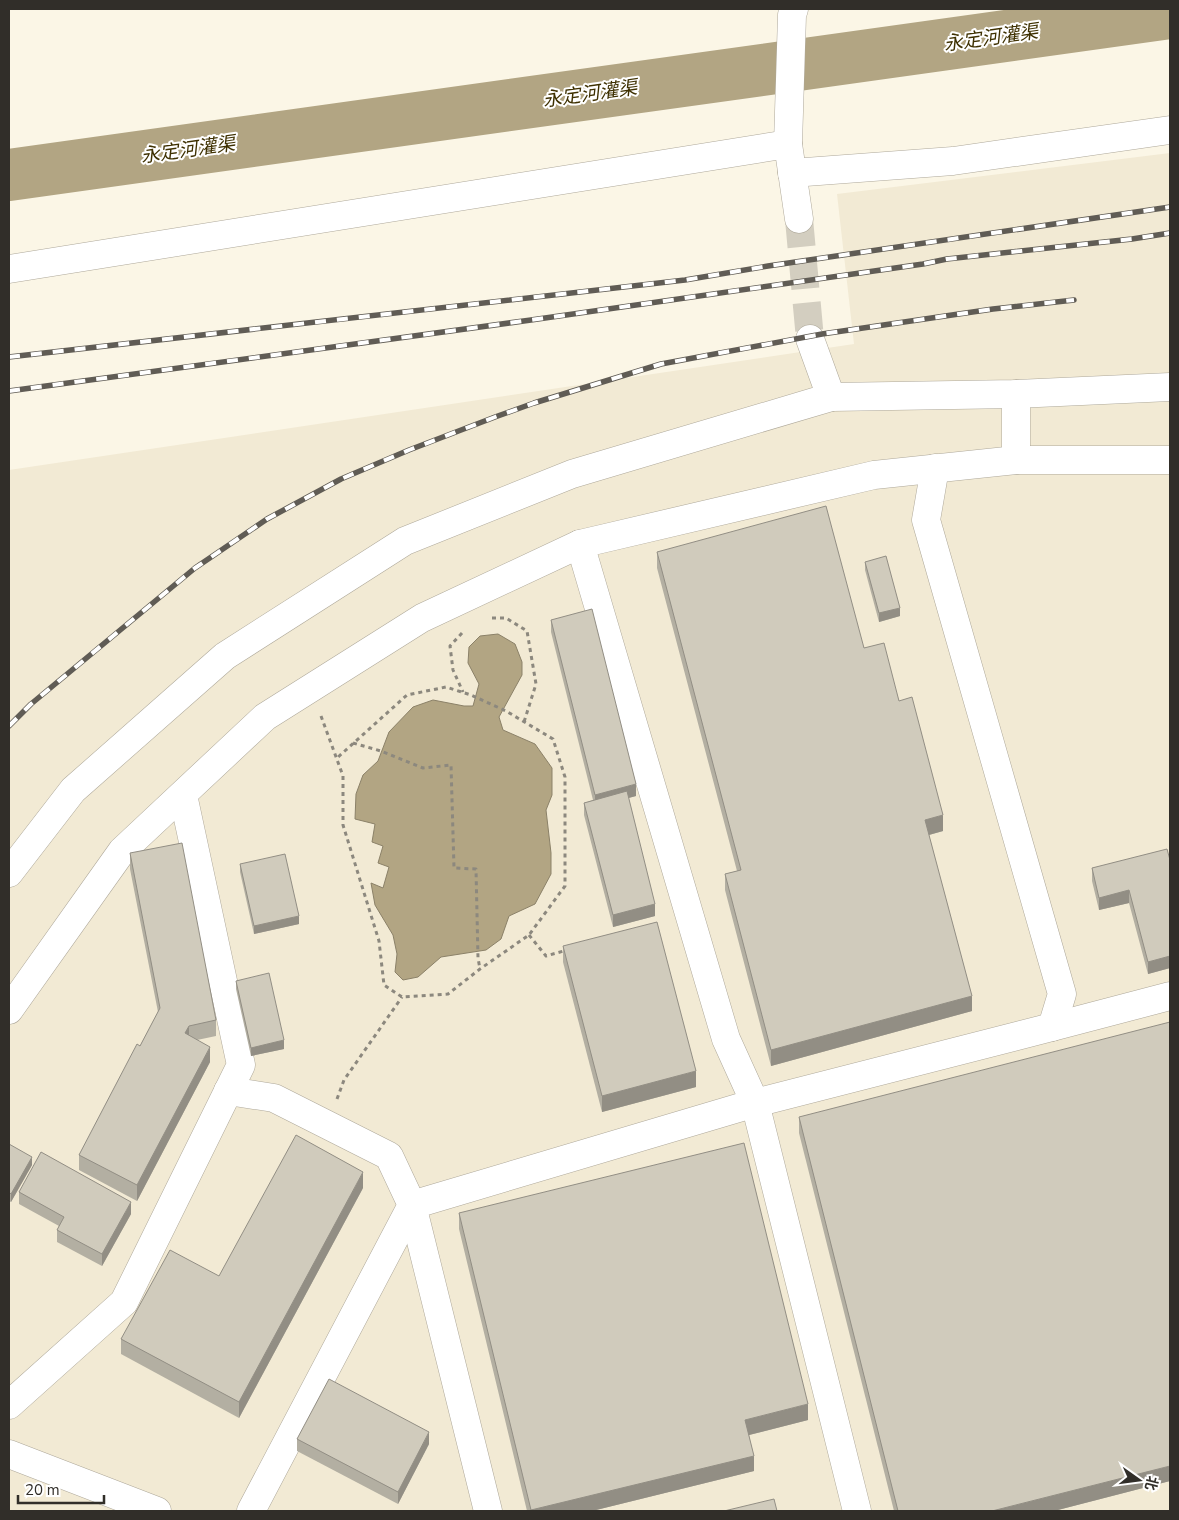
<svg xmlns="http://www.w3.org/2000/svg" width="1179" height="1520" font-family="'Nunito Sans','Noto Sans SC',sans-serif">
<rect width="100%" height="100%" fill="#fbf6e6"/>
<path fill="#f2ead4" d="M1170 153V1511H9V470L854 344 837 194Z"/>
<path fill="#b2a583" stroke="#8b8168" d="M498 634 515 644 522 662V675L499 717 503 730 535 744 552 768V795L546 810 551 853V874L535 904 509 916 501 939 486 950 441 957 418 977 403 980 395 972 397 954 393 935 375 905 371 883 383 888 389 867 378 863 383 846 372 842 375 824 355 819 356 794 363 775 378 761 389 732 413 707 433 700 464 706H473L479 684 468 663 469 647 480 636Z"/>
<g fill="none" stroke-linecap="round" stroke-linejoin="round">
<path stroke="#b2a583" stroke-width="52" d="M9 175 1170 13"/>
<path stroke="#d3cec0" stroke-width="28" stroke-dasharray="28 14" stroke-linecap="butt" d="M799 219 810 339"/>
<defs>
<g id="minor">
<path d="M794 9 792 15 788 144 799 219"/>
<path d="M792 173 953 161 1170 130"/>
<path d="M9 269 788 144"/>
<path d="M810 339 831 397"/>
<path d="M1016 460V394"/>
<path d="M580 544 726 1039 755 1103 857 1511"/>
<path d="M9 873 73 790 225 656 405 541 572 474 831 397 1016 394 1170 387"/>
<path d="M9 1010 122 851 265 717 422 618 580 544 874 475 1016 460H1170"/>
<path d="M1052 1027 1170 996"/>
<path d="M228 1091 274 1098 389 1156 412 1205 251 1511"/>
<path d="M9 1405 124 1302 241 1065 183 795"/>
<path d="M9 1454 157 1511"/>
<path d="M488 1511 412 1205 755 1103 1052 1027 1062 994 926 520 935 468"/>
</g>
</defs>
<use href="#minor" stroke="#aea89a" stroke-width="29"/>
<g stroke="#8c887e" stroke-width="3" stroke-dasharray="4 4" stroke-linecap="butt">
<path d="M492 618H506L527 631 536 684 524 722"/>
<path d="M462 633 450 646 453 670 463 692"/>
<path d="M321 716 343 776V825L379 941 384 985 402 997 448 994 480 969 529 935 565 886V777L553 739 506 711 471 695 446 687 407 695 337 758"/>
<path d="M353 743 381 751 423 768 451 765 454 868 476 869 478 958 480 969"/>
<path d="M529 935 546 956 567 950"/>
<path d="M337 1099 344 1080 402 997"/>
</g>
<use href="#minor" stroke="#fff" stroke-width="28"/>
<defs>
<g id="rail">
<path d="M9 357 685 280 768 266 1170 207"/>
<path d="M9 391 531 320 923 264 947 259 1132 239 1170 233"/>
<path d="M9 726 31 704 195 568 267 519 341 479 409 450 495 417 534 403 661 364 822 334 993 309 1074 300"/>
</g>
</defs>
<use href="#rail" stroke="#605c55" stroke-width="5.5"/>
<use href="#rail" stroke="#fff" stroke-width="4" stroke-dasharray="11" stroke-linecap="butt"/>
</g>
<g fill="#b3afa2">
<path d="M657 552 864 648 899 701 943 831 929 835 972 1011 771 1066 725 890V874L737 871 657 568Z"/>
<path d="M865 562 900 616 879 622 865 570Z"/>
<path d="M551 620 636 796 628 798 655 916 613 927 584 815V803L593 800 551 632Z"/>
<path d="M130 853 216 1020V1036L197 1040 210 1062 137 1201 79 1170V1155L140 1046 158 1012 130 869Z"/>
<path d="M1170 860V968L1148 974 1129 903 1099 910 1092 881V868Z"/>
<path d="M240 864 299 924 254 934 240 872Z"/>
<path d="M563 946 696 1087 602 1112 563 962Z"/>
<path d="M236 981 284 1049 251 1056 236 989Z"/>
<path d="M799 1117 1170 1481 1054 1511H894L799 1133Z"/>
<path d="M9 1144 32 1165 11 1202 9 1201Z"/>
<path d="M363 1188 239 1418 121 1354V1339L219 1276Z"/>
<path d="M19 1192 131 1214 102 1266 57 1242V1230L59 1226 19 1204Z"/>
<path d="M459 1213 808 1420 749 1435 754 1471 592 1511H527L459 1229Z"/>
<path d="M297 1439 429 1444 398 1504 297 1451Z"/>
</g>
<g fill="#928e84">
<path d="M900 608V616L879 622V613Z"/>
<path d="M636 784V796L595 807V795Z"/>
<path d="M943 815V831L925 836V820Z"/>
<path d="M1129 890V903L1099 910V898Z"/>
<path d="M655 904V916L613 927V915Z"/>
<path d="M299 916V924L254 934V926Z"/>
<path d="M1170 956V968L1148 974V962Z"/>
<path d="M972 996V1011L771 1066V1050Z"/>
<path d="M189 1026V1042L185 1033Z"/>
<path d="M284 1040V1049L251 1056V1048Z"/>
<path d="M210 1047V1062L137 1201V1185Z"/>
<path d="M696 1071V1087L602 1112V1096Z"/>
<path d="M32 1157V1165L11 1202V1194Z"/>
<path d="M363 1172V1188L239 1418V1402Z"/>
<path d="M131 1202V1214L102 1266V1254Z"/>
<path d="M808 1404V1420L745 1436V1420Z"/>
<path d="M429 1432V1444L398 1504V1492Z"/>
<path d="M754 1456V1471L592 1511H531V1510Z"/>
<path d="M1170 1466V1481L1054 1511H992Z"/>
</g>
<g fill="#d0cbbc" stroke="#928e84">
<path d="M826 506 864 648 884 643 899 701 912 697 943 815 925 820 972 996 771 1050 725 874 741 870 657 552Z"/>
<path d="M886 556 900 608 879 613 865 562Z"/>
<path d="M592 609 636 784 595 795 551 620Z"/>
<path d="M627 791 655 904 613 915 584 803Z"/>
<path d="M182 843 216 1020 189 1026 185 1033 210 1047 137 1185 79 1155 137 1044 140 1046 160 1008 130 853Z"/>
<path d="M1167 849 1170 860V956L1148 962 1129 890 1099 898 1092 868Z"/>
<path d="M285 854 299 916 254 926 240 864Z"/>
<path d="M657 922 696 1071 602 1096 563 946Z"/>
<path d="M269 973 284 1040 251 1048 236 981Z"/>
<path d="M1170 1022V1466L992 1511H898L799 1117Z"/>
<path d="M296 1135 363 1172 239 1402 121 1339 170 1250 219 1276Z"/>
<path d="M744 1143 808 1404 745 1420 754 1456 531 1510 459 1213Z"/>
<path d="M9 1144 32 1157 11 1194 9 1192Z"/>
<path d="M41 1152 131 1202 102 1254 57 1230 64 1217 19 1192Z"/>
<path d="M329 1379 429 1432 398 1492 297 1439Z"/>
<path d="M774 1499 777 1511H724Z"/>
</g>
<g text-anchor="middle" dominant-baseline="central" stroke-width="4" stroke-linejoin="round" paint-order="stroke">
<g font-size="19" font-style="italic" fill="#3e3001" stroke="#fff">
<text transform="translate(991 38) rotate(-8)">永定河灌渠</text>
<text transform="translate(590 94) rotate(-8)">永定河灌渠</text>
<text transform="translate(188 150) rotate(-8)">永定河灌渠</text>
</g>
</g>
<rect width="1179" height="1520" fill="none" stroke="#312e29" stroke-width="20"/>
<g transform="translate(1139 1480) rotate(104)" stroke="#ffffff" stroke-width="4" paint-order="stroke">
<path d="M0-4L9 19L0 12L-9 19Z" fill="#312e29"/>
<text y="-8" font-size="14" font-weight="bold" text-anchor="middle" fill="#312e29">北</text>
</g>
<path d="M18 1495v8h86v-8" fill="none" stroke="#312e29" stroke-width="2.5"/>
<text x="25" y="1495" font-size="15" fill="#312e29" stroke="#ffffff" stroke-width="4" paint-order="stroke">20 m</text>
</svg>
